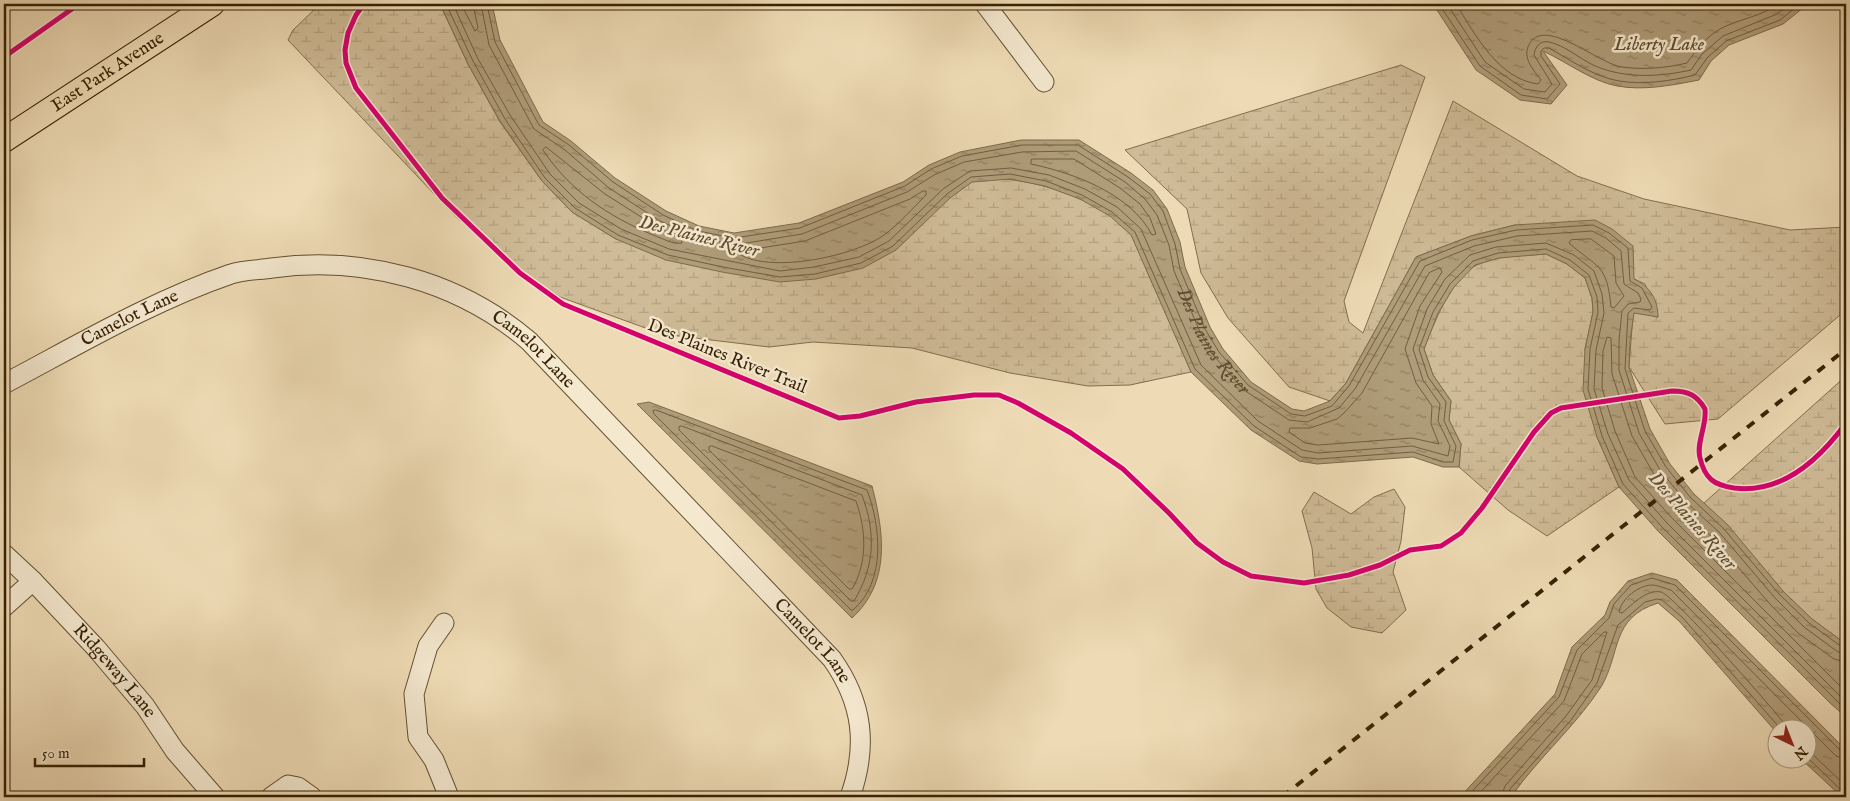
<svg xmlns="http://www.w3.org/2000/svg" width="1850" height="801" font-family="'IM FELL English',serif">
<defs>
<pattern id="wetland-marsh" width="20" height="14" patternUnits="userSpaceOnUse" patternTransform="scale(1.25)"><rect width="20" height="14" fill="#cfbb97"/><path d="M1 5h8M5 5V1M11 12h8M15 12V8" fill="none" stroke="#b2a080"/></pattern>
<pattern id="water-ripples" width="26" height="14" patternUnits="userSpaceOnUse" patternTransform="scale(1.25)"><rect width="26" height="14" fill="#af9c79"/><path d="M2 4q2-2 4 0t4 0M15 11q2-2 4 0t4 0" fill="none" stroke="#8f7f61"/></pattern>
</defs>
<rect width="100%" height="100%" fill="#eedbb5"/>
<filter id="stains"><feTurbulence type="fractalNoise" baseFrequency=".004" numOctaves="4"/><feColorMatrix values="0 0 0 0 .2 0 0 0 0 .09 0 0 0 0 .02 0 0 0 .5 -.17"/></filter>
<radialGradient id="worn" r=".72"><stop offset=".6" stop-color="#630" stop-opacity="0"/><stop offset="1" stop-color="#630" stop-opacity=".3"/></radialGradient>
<g fill="url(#wetland-marsh)" stroke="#826e4e">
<path d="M320 4H440L468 64 500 122 542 181 572 212 616 239 896 250C914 233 950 191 972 182 1011 168 1110 201 1132 236 1139 249 1144 264 1150 278 1164 309 1178 341 1191 372L1130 385 1088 386 1010 373 912 348 813 342 769 347 662 334 560 297 527 275 456 217 288 40 293 30Z"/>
<path d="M1401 65 1425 77 1344 301 1349 322 1363 333 1453 101 1577 176 1644 199 1790 230 1846 227V310L1718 419 1665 424 1629 367 1633 315 1635 312 1658 317 1645 284 1515 225 1471 236 1416 257 1346 383 1330 401 1289 387 1228 318 1201 273 1187 209 1125 150Z"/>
<path d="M1546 254 1567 264 1585 278 1592 298 1593 312 1585 349 1597 437 1619 487 1547 536 1508 510 1459 467 1461 444 1449 420 1451 401 1433 375 1424 349C1433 325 1452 277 1477 265 1497 255 1523 256 1546 254Z"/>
<path d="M1846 376V644C1835 636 1823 629 1812 619 1771 585 1743 539 1704 503Z"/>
<path d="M1394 489 1405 507 1401 541 1393 572 1406 610 1382 633 1351 627 1327 608 1316 589 1312 548 1302 511 1314 492 1351 514 1374 497Z"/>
</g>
<g fill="url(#water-ripples)" stroke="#7e6b4a">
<path d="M440 4H492L500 40 543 122 571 141 615 178 666 211 699 226 734 233 799 223 903 182 929 165 960 152 1021 140H1079L1131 173 1153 190 1167 209 1180 242 1185 267 1210 327 1223 349 1251 382 1292 409 1304 411 1330 401 1346 383 1416 257 1471 236 1515 225 1595 220 1612 229 1633 246 1634 279C1650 286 1658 300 1658 317L1634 313 1630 341 1629 367 1650 429 1670 464 1694 494 1727 524 1783 591 1812 619 1846 644V717L1830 703 1658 531 1619 487 1597 437 1583 390 1585 349 1593 312 1592 298 1585 278 1567 264 1546 254 1499 258 1475 265 1454 287 1438 313 1424 349 1433 375 1451 401 1449 420 1461 444 1459 467H1443L1413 457 1317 464 1299 461 1251 430 1191 372 1131 235 1110 216 1080 199 1045 186 1010 179 972 182 950 198 896 250 863 268 816 279 780 282 722 272 666 260 616 239 572 212 542 181 500 121 468 64Z"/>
<path d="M1433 4H1808L1783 24 1729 45 1711 61 1699 80C1673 85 1644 91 1617 86 1591 81 1567 62 1543 51L1567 85 1551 104 1520 100 1476 70Z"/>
<path d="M649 402 872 486C884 533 891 582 852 618L637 404Z"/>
<path d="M1652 573 1677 580 1846 750V797H1842L1801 759 1808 758V728H1778L1777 733 1679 621 1658 603C1610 618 1621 654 1601 687 1575 727 1538 758 1511 797H1460L1555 694 1572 647 1605 615 1610 602 1628 581Z"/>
</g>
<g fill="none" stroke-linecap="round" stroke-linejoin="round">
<g stroke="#725e3e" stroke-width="1">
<path d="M446 4 473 61 505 119 545 178 575 208 618 235 668 255 723 267 780 277 815 274 861 263 893 246 947 194 971 177 1010 174 1046 181 1082 195 1112 212 1135 232 1195 369 1254 426 1301 457 1318 459 1413 452 1443 462H1453L1456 446 1444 421 1446 402 1428 377 1419 349 1433 312 1450 284 1473 261 1498 253 1546 249 1570 260 1589 275 1597 297 1598 312 1590 349 1588 389 1602 436 1623 484 1662 527 1846 710"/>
<path d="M453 4 478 59 510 115 550 174 579 203 621 229 669 249 780 271 814 267 859 257 889 241 943 189 970 171 1011 168 1049 175 1085 189 1117 207 1141 229 1201 365 1258 421 1302 450 1318 453 1412 446 1448 456 1450 446 1438 421 1440 404 1423 380 1413 349 1427 309 1445 279 1470 255 1496 247 1546 243 1574 255 1594 271 1602 294 1604 313 1596 350 1594 389 1608 434 1629 480 1667 523 1846 702"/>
<path d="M461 4 475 31 478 28 473 4"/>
<path id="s1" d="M481 4 489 45 534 129 565 150 609 188 660 221 696 237 734 245 802 234 907 192 934 175 964 162 1022 152 1076 151 1125 182 1145 199 1157 215 1169 245 1174 271 1200 332 1214 356 1244 390 1289 420 1307 422 1339 408 1355 389 1425 266 1474 246 1517 236 1592 231 1606 238 1621 251 1624 284 1638 293 1641 299 1640 302 1628 304 1622 311 1619 340V370L1639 433 1660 470 1686 502 1719 532 1775 598 1804 627 1838 652 1846 654"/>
<path d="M487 4 495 42 539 125 569 145 613 182 663 215 698 231 734 238 800 228 905 186 931 169 962 156 1022 145H1078L1128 177 1150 194 1163 211 1175 244 1180 269 1205 329 1219 352 1248 385 1291 414 1305 416 1332 406 1349 386 1420 261 1472 240 1516 230 1593 225 1609 233 1628 248 1630 281 1642 288 1652 307 1650 310 1634 308 1628 313 1625 369 1645 431 1666 467 1690 497 1723 528 1779 594 1809 623 1842 647 1846 648"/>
<path d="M1439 4 1480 66 1521 95 1547 99 1560 84 1541 56V51L1544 48H1549C1570 60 1595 77 1619 81 1643 85 1671 81 1695 75L1707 58 1726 41 1780 20 1800 4"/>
<path d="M1447 4 1485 62 1524 89 1545 92 1552 84 1534 55C1535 47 1540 40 1549 42 1564 45 1579 58 1593 65 1624 79 1659 77 1691 70L1702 54 1723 36 1777 14 1790 4"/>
<path d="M1456 4C1475 34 1498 79 1538 84L1541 80C1533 69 1521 57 1530 43 1546 17 1599 64 1622 67 1643 70 1666 68 1687 63 1696 50 1706 37 1720 29 1738 19 1761 17 1778 4"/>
<path d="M546 147 605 194 657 227 681 239 682 243C673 245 662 238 653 235 608 216 570 191 543 150Z"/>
<path d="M1032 159H1074L1120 188 1140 204 1150 218 1156 234 1152 235C1131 194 1074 173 1031 164Z"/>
<path d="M923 191H926V195C913 208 899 224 884 235 855 256 771 274 739 254L741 251 805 241 910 199Z"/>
<path d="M1591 239 1614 256 1616 283 1624 296 1614 308 1611 307C1607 263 1597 268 1569 243L1571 240Z"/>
<path d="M1440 268 1442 272 1420 306 1405 349 1416 383 1432 406 1431 424 1439 444 1412 438 1318 445 1305 443 1289 432 1290 428H1310L1337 419 1344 413 1362 393 1429 273Z"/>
<path d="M656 410 867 490C881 527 886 582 853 610H851L654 414 653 411Z"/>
<path d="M682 426 862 495C876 533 875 566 854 601H851L679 430V427Z"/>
<path d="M712 446 856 501C866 530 868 562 852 589H849L709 450V447Z"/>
<path d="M1846 662 1834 659 1798 633 1769 603 1713 538 1680 507 1655 476 1632 436 1612 374 1611 338 1607 337 1603 351 1602 388 1615 431 1635 477 1672 518 1846 692"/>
<path d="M1788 728C1775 711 1674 595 1661 592 1646 589 1632 605 1622 613L1619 612C1621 599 1639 585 1652 585 1658 585 1666 589 1671 590L1836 756 1846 759"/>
<path d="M1808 750 1846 786"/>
<path d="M1808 758 1843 792 1845 797"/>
<path d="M1467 797 1559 697 1577 650 1609 618 1614 604 1631 585 1652 578 1675 585 1841 751 1846 753"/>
<path d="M1476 797 1564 701 1582 654 1604 632H1607L1592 680 1566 716 1505 786 1501 797"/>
<path d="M1507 797 1510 789 1571 720 1597 683 1618 625 1645 602 1657 599 1662 600 1682 617 1780 728"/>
</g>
<defs>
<g id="minor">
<path d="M985 4 1044 82"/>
<path id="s2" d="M4 384C78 345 152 301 231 274 244 270 259 270 272 268 363 255 459 281 529 341L832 659C863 703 868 746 850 797"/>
<path id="s3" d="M4 554 33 581 96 648 145 706 175 751 215 797"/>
<path d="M4 607 33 581"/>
<path d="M444 623 428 646 414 694 418 737 434 760 449 797"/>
<path d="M271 797 288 785 298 787 312 797"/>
</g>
<g id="major">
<path id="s4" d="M4 140 212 4"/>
</g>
</defs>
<use href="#minor" stroke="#635030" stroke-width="21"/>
<use href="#major" stroke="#352104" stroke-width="26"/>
<use href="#minor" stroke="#f4e8cf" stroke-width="19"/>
<use href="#major" stroke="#eedbb5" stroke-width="24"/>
<path stroke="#352104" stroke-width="4" stroke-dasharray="9 9" stroke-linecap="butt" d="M1282 797 1846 349"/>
<defs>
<g id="cycleway">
<path d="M364 4 356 15 348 33 345 50 346 63 356 88 442 198 520 273 563 304 839 418 860 416 916 402 974 395H999L1018 403 1071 433 1123 469 1169 513 1197 543 1223 562 1251 576 1304 583 1349 575 1380 565 1410 550 1441 546 1461 533 1482 508 1534 432 1551 413 1561 408 1672 391C1688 391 1697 395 1705 409 1707 426 1696 442 1700 458 1705 479 1714 485 1734 488 1782 494 1819 460 1846 423"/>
<path d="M4 57 79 4"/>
</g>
</defs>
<use href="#cycleway" stroke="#f4e8cf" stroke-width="8"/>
<use href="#cycleway" stroke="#d6006c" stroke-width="5"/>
</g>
<g text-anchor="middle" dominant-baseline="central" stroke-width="5" stroke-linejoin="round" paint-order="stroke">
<g font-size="18" fill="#352104" stroke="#f4e8cf">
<text stroke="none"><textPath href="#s4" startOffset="124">East Park Avenue</textPath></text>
<text stroke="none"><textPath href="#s2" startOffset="142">Camelot Lane</textPath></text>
<text stroke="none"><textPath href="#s2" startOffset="578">Camelot Lane</textPath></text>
<text transform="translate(727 357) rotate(22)">Des Plaines River Trail</text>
<text stroke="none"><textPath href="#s2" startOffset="982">Camelot Lane</textPath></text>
<text stroke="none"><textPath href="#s3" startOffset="161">Ridgeway Lane</textPath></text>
</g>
<g font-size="19" font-style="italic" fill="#604c2d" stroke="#f4e8cf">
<text x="1659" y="45">Liberty Lake</text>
<text transform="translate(699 237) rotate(14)">Des Plaines River</text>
<text stroke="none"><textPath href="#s1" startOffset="975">Des Plaines River</textPath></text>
<text transform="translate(1692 521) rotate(49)">Des Plaines River</text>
</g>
</g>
<rect width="1850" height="801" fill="none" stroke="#eedbb5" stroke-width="20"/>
<rect x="5" y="5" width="1840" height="791" fill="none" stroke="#352104" stroke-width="2.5"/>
<rect x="10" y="10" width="1830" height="781" fill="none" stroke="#352104"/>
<g transform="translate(1792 744) rotate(137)"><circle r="24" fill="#f4e8cf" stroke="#a8987e"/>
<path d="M0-4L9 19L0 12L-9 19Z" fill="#8f2418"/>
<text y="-8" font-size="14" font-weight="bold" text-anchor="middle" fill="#352104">N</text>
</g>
<path d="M35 758v8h109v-8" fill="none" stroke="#352104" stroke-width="2.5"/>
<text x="42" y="758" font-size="15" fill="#352104" stroke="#f4e8cf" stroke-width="4" paint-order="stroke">50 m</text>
<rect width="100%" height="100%" filter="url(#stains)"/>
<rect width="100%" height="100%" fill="url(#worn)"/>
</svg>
